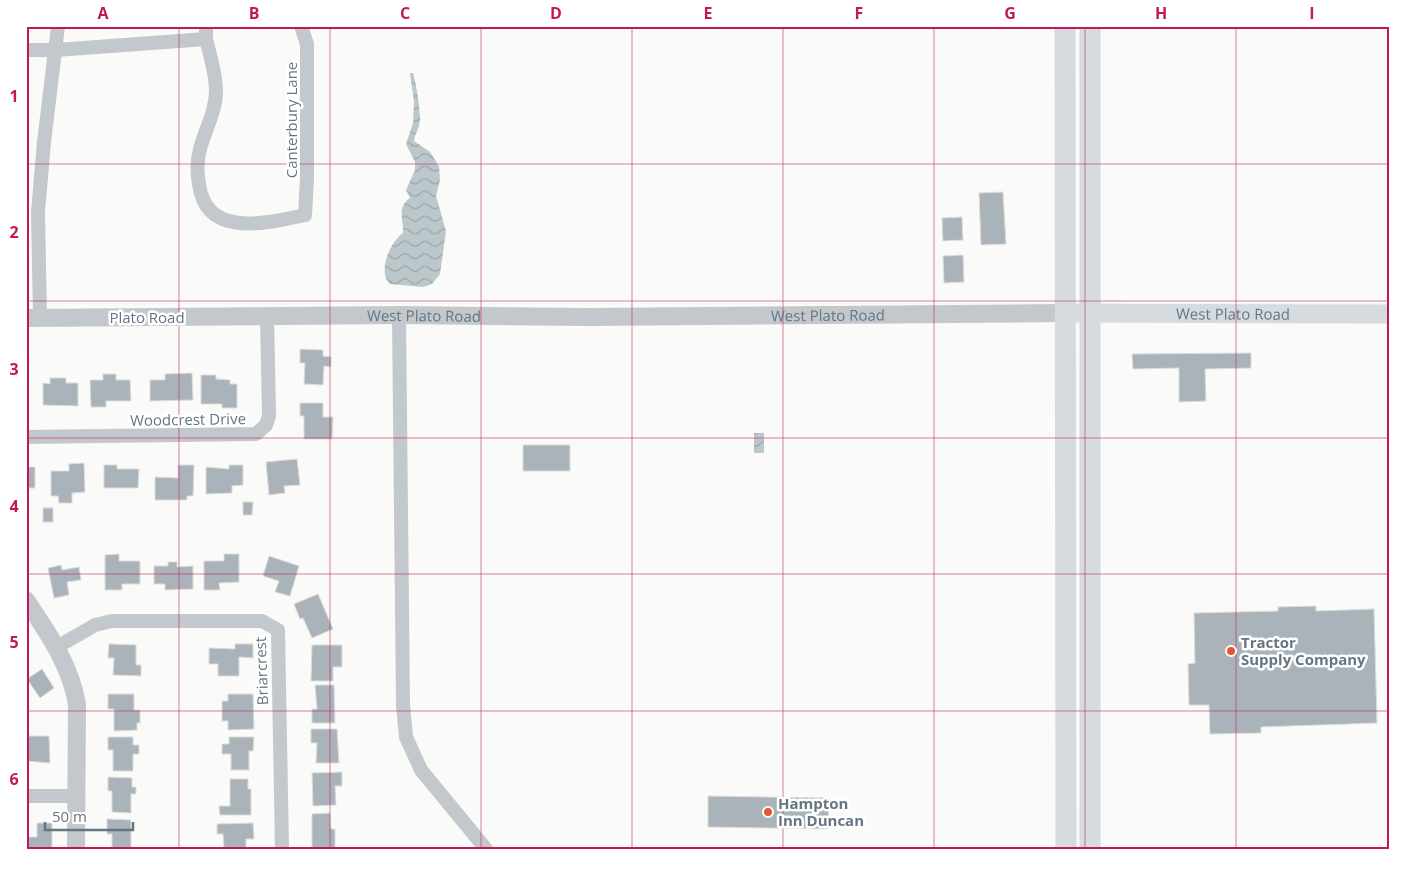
<svg xmlns="http://www.w3.org/2000/svg" width="1415" height="875" font-family="'Open Sans',sans-serif">
<defs>
<pattern id="water-waves" width="16" height="10" patternUnits="userSpaceOnUse" patternTransform="scale(1.25)"><rect width="16" height="10" fill="#bbc7cb"/><path d="M0 5q4-4 8 0t8 0" fill="none" stroke="#9ca6aa"/></pattern>
</defs>
<rect width="100%" height="100%" fill="#fafaf8"/>
<g fill="url(#water-waves)">
<path d="M410 73H413C417 87 419 103 420 117 421 126 415 133 414 141L430 152 439 166 440 180 436 196 446 231 440 274 432 284 423 287 390 284C377 272 390 242 403 233 404 220 396 208 410 198L406 190 415 170V162L406 144 413 123 414 102Z"/>
<rect x="754" y="433" width="10" height="20"/>
</g>
<g fill="#aab3b9" stroke="#dcdcda">
<path d="M1003 192 1006 244 981 245 979 193Z"/>
<path d="M962 217 963 240 943 241 942 218Z"/>
<path d="M963 255 964 282 944 283 943 256Z"/>
<path d="M300 349 323 350V356L331 357V367L324 366 323 385 304 384 305 363H300Z"/>
<path d="M1251 353V368L1205 369 1206 401 1179 402V368L1133 369 1132 354Z"/>
<path d="M192 373 193 400 150 401V380H165V374Z"/>
<path d="M103 374H116V380H130L131 401H106V407H91L90 380H103Z"/>
<path d="M201 375H216V379L230 380V384H237V408H222V404H201Z"/>
<path d="M50 378H66V383H78V406L43 405V383L50 384Z"/>
<path d="M300 403H323V417H333L332 439H304V416H300Z"/>
<rect x="523" y="445" width="47" height="26"/>
<path d="M297 459 300 485 284 486 285 493 269 495 266 462Z"/>
<path d="M84 463 85 492 72 493V503H59L58 496H51V471H69V464Z"/>
<path d="M104 465H117V469H139L138 488H104Z"/>
<path d="M178 465H194L193 496H187V500H155V477L178 478Z"/>
<path d="M229 465H243V485L232 486V493L206 494V467L229 469Z"/>
<rect x="26" y="467" width="9" height="21"/>
<path d="M243 502H253L252 515H243Z"/>
<rect x="43" y="508" width="10" height="14"/>
<path d="M119 554V561H140V584H122V590H105V555Z"/>
<path d="M224 554H239V582L219 583 220 590H204V561H224Z"/>
<path d="M269 556 299 566 290 596 275 592 279 581 263 576Z"/>
<path d="M168 562H177V567L193 566V589L165 590V584H154V566H168Z"/>
<path d="M61 565 62 570 79 567 81 580 67 582 69 595 54 598 48 568Z"/>
<path d="M318 594 333 629 312 638 303 618 300 619 294 604Z"/>
<path d="M1316 606V611L1374 609 1377 723 1261 727V733L1210 734 1209 705H1189L1188 664 1195 663 1194 613 1278 611V607Z"/>
<path d="M109 644 136 645V665H141V676L113 675 114 658H108Z"/>
<path d="M235 644H253V658L239 657V676H218V664H209V648L235 649Z"/>
<path d="M312 645H342V667H333V681H311Z"/>
<path d="M42 669 54 688 40 698 27 679Z"/>
<path d="M315 685H334L335 723H312V709H317Z"/>
<path d="M108 694H134V710H140V723H137V730L114 731V709H108Z"/>
<path d="M228 694H253L254 729 228 730V721H222V701H228Z"/>
<path d="M311 729H337L339 763H316L317 743H311Z"/>
<path d="M26 736H49L50 763 26 761Z"/>
<path d="M108 737H133V745H139V754H133V771H113V750H108Z"/>
<path d="M229 737H254L253 751H249V770H231V754H222V744H229Z"/>
<path d="M342 772V786H335L336 805 313 806 312 773Z"/>
<path d="M108 777 132 778V787H136V794H131V813L112 812V791H108Z"/>
<path d="M230 779H248V789H251V815H220L219 806H230Z"/>
<path d="M708 796 829 798 828 829 708 827Z"/>
<path d="M330 813 331 829H335V849H312V814Z"/>
<path d="M107 819 131 820V849H112V834H107Z"/>
<path d="M37 823H52V849H26V837H37Z"/>
<path d="M253 823 254 839H246V849H224L223 834H217V824Z"/>
</g>
<g fill="none" stroke-linecap="round" stroke-linejoin="round">
<g stroke="#c3c8cc" stroke-width="14">
<path d="M206 39C210 55 216 74 216 91 216 111 205 130 200 149 197 160 197 173 199 184 206 239 267 223 305 215L307 178V44L301 26"/>
<path d="M26 50H56L206 39V26"/>
<path d="M399 315 403 705 406 737 421 770 486 849"/>
<path d="M40 317 38 212 44 142 58 26"/>
<path d="M26 437 256 434 266 425 269 416 267 316"/>
<path d="M57 647 95 625 112 621H262L278 630 282 849"/>
<path d="M26 796H76"/>
</g>
<g stroke="#c3c8cc" stroke-width="18">
<path id="s1" d="M26 318 399 315 589 317 1065 313"/>
<path d="M26 600C48 633 70 664 77 704L76 849"/>
</g>
<path stroke="#d6dbdf" stroke-width="19" id="s2" d="M1065 313 1389 314"/>
<g stroke="#d6dbdf" stroke-width="21">
<path d="M1065 26 1066 849"/>
<path d="M1090 26V849"/>
</g>
</g>
<path fill="none" stroke="#c2185b" stroke-width="1" stroke-opacity="0.55" d="M179 26V849M330 26V849M481 26V849M632 26V849M783 26V849M934 26V849M1085 26V849M1236 26V849M26 164H1389M26 301H1389M26 438H1389M26 574H1389M26 711H1389"/>
<g fill="#e4572e" stroke="#fff" stroke-width="2">
<circle cx="1231" cy="651" r="5"/>
<circle cx="768" cy="812" r="5"/>
</g>
<g text-anchor="middle" dominant-baseline="central" stroke-width="5" stroke-linejoin="round" paint-order="stroke">
<g font-size="15" fill="#657683" stroke="#fff">
<text transform="translate(291 120) rotate(-90)">Canterbury Lane</text>
<text stroke="none"><textPath href="#s2" startOffset="168">West Plato Road</textPath></text>
<text stroke="none"><textPath href="#s1" startOffset="802">West Plato Road</textPath></text>
<text stroke="none"><textPath href="#s1" startOffset="398">West Plato Road</textPath></text>
<text x="147" y="317">Plato Road</text>
<text transform="translate(188 419) rotate(-1)">Woodcrest Drive</text>
<text transform="translate(261 671) rotate(-92)">Briarcrest</text>
</g>
<g font-size="15" font-weight="bold" fill="#657683" stroke="#fff" text-anchor="start">
<text x="1241" y="642">Tractor<tspan x="1241" dy="17">Supply Company</tspan></text>
<text x="778" y="803">Hampton<tspan x="778" dy="17">Inn Duncan</tspan></text>
</g>
</g>
<rect width="1415" height="875" fill="none" stroke="#ffffff" stroke-width="55"/>
<path d="M45 822v8h88v-8" fill="none" stroke="#657683" stroke-width="2.5"/>
<text x="52" y="822" font-size="15" fill="#657683" stroke="#ffffff" stroke-width="4" paint-order="stroke">50 m</text>
<rect x="28" y="28" width="1360" height="820" fill="none" stroke="#c2185b" stroke-width="2"/>
<g font-size="16" text-anchor="middle" font-weight="bold" fill="#c2185b">
<text x="103" y="19">A</text>
<text x="254" y="19">B</text>
<text x="405" y="19">C</text>
<text x="556" y="19">D</text>
<text x="708" y="19">E</text>
<text x="859" y="19">F</text>
<text x="1010" y="19">G</text>
<text x="1161" y="19">H</text>
<text x="1312" y="19">I</text>
<text x="14" y="102">1</text>
<text x="14" y="238">2</text>
<text x="14" y="375">3</text>
<text x="14" y="512">4</text>
<text x="14" y="648">5</text>
<text x="14" y="785">6</text>
</g>
</svg>
